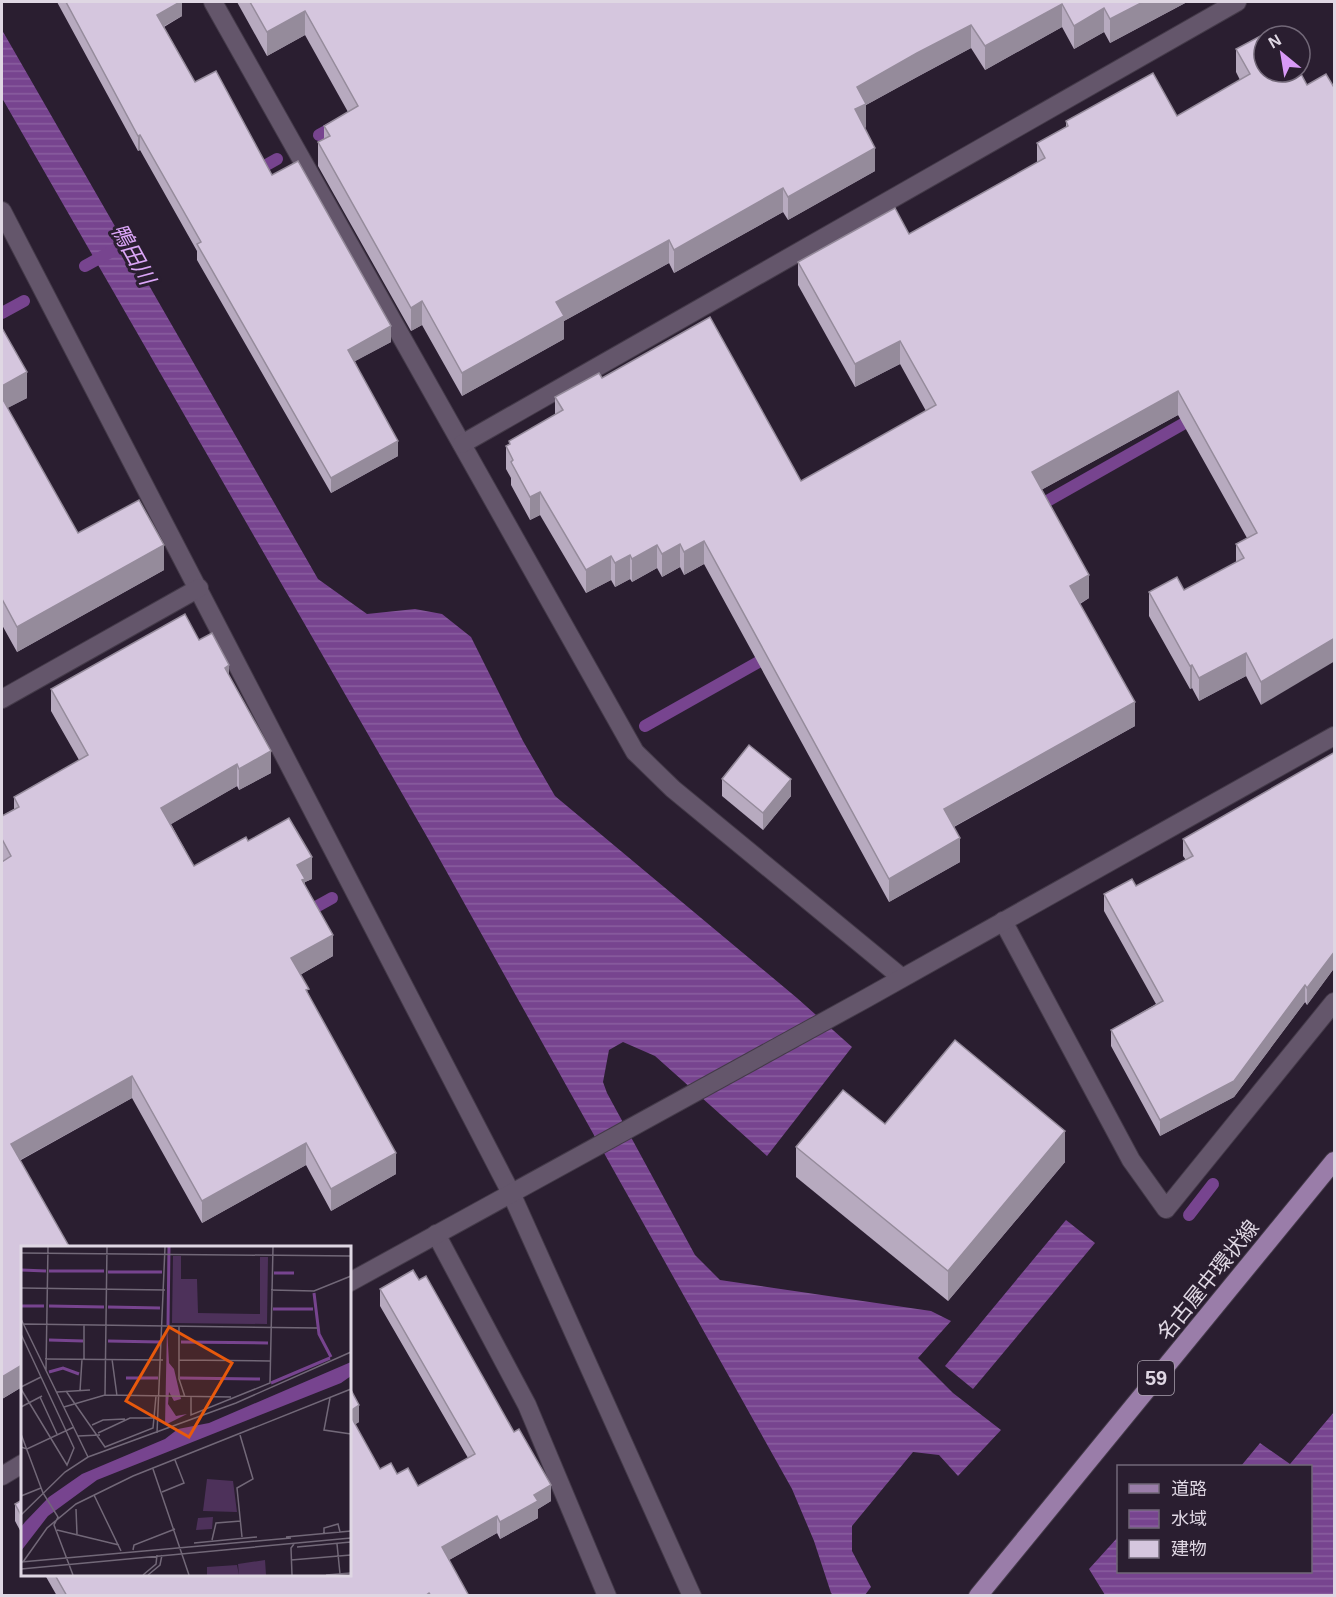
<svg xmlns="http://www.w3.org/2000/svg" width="1336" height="1597" font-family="Arial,'Noto Sans JP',sans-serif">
<defs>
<pattern id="water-rules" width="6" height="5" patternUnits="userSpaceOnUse" patternTransform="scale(1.5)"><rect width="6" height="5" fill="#77448f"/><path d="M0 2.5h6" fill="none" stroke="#8a5e9f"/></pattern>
</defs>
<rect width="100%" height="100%" fill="#2a1e30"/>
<g fill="url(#water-rules)">
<path d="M2 30 318 579 367 614 415 609 442 614 471 637 523 741 555 796 797 998 852 1047 767 1156 655 1056 623 1042 609 1050 603 1082 607 1093 695 1255 720 1280 931 1311 951 1321 918 1358 953 1393 1001 1430 958 1476 939 1455 913 1452 852 1526V1551L871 1587 865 1595H833L831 1593 814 1541 792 1489 430 842 2 98Z"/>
<path d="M1066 1220 1095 1243 973 1389 945 1366Z"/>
<path d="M1334 1412V1595H1105L1089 1569 1118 1537V1572H1310V1466H1241L1260 1443 1290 1464Z"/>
</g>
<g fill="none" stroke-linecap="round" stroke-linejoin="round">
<g stroke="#77448f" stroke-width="12">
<path d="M319 135 337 125"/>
<path d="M261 168 277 159"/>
<path d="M85 266 125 244"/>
<path d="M2 313 24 301"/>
<path d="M1035 508 1197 416"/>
<path d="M645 726 771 655"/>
<path d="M305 913 332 898"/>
<path d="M1189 1215 1213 1184"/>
</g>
<defs>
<g id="street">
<path d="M213 2 635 752 673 789 901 977"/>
<path d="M2 211 511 1193 692 1596"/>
<path d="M462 444 1237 2"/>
<path d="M2 699 199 588"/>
<path d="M1003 921 1131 1160 1166 1209 1334 1002"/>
<path d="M436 1234 527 1405 607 1596"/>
<path d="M350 1282 865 999 1334 736"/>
<path d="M2 1476 22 1464"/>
</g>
<path id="primary" d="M978 1596 1334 1161"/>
</defs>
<use href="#street" stroke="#443a49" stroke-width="20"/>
<use href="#primary" stroke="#443a49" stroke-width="20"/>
<use href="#street" stroke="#64566b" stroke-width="18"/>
<use href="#primary" stroke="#9a7da9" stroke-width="18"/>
</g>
<g fill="#b7aabf">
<path d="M57 2H182V16L164 27 195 82 272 175 391 342 355 361 398 456 331 493 197 260V251L140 150 138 151Z"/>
<path d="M237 2H1187L1110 43 1104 32 1074 49 1062 27 985 70 971 48 917 77 866 105V127L865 128 875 171 788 220 783 212 674 273 669 263 564 321V339L462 396 422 325 411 331 318 166V142L324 139V126L348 112 305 35 267 56Z"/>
<path d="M1268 32 1261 705 1246 676 1199 701 1192 688 1190 689 1149 616V592L1184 590 1236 562V544L1247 538 1178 415 1041 490 1089 598 1080 604 1135 726 954 827 960 862 889 902 704 564 684 575 680 567 662 577 657 568 632 582 630 579 615 587 611 580 586 593 540 515 530 520 511 485V478L506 469V446L509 444V441L555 415V397L602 378 801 481 926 411 900 364 855 387 798 285V262L909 234 1037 163V143L1066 127V121L1177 116 1240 80 1236 72V49Z"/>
<path d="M2 328 27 398 7 408 78 533 164 570 17 652 2 625Z"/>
<path d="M199 640 229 676 271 773 239 790 237 786 171 824 194 866 248 841 312 879 305 882V885L333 956 300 975 309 995 396 1174 331 1211 306 1165 202 1223 132 1098 21 1160 22 1248V1387L2 1399V816L14 809V797L79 760 51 711V689Z"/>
<path d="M1335 752V967L1307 1005 1305 1002 1234 1097 1160 1136 1111 1046V1030L1156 1004 1104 911V894L1136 886 1186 860 1183 856V839Z"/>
<path d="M722 779 791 796 763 830 722 796Z"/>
<path d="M885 1124 1065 1162 948 1301 796 1177V1147Z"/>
<path d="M380 1289 551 1501 538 1509V1518L500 1539 497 1533 449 1560 469 1596H57L45 1575H350V1388L359 1422 355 1424 380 1469 397 1474 418 1486 468 1458 380 1306Z"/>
<path d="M22 1500V1534L15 1521V1504Z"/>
</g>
<g fill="#958b9b">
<path d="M180 2H182V16L157 30V15Z"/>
<path d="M1143 2H1187L1110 43V19Z"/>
<path d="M1062 4V27L985 70V46Z"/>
<path d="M1104 8V32L1074 49V26Z"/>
<path d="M305 11V35L267 56V32Z"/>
<path d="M971 25V48L917 77 866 105V127L855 133V109L857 87 917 53Z"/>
<path d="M140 135V150L138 151V136Z"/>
<path d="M875 148V171L788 220V197Z"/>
<path d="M783 188V212L674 273V250Z"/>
<path d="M669 240V263L564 321V339L462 396V373L556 302Z"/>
<path d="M422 301V325L411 331V308Z"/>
<path d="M391 326V342L348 365V350Z"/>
<path d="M900 341V364L855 387V364Z"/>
<path d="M27 372V398L2 411V386Z"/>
<path d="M1178 391V415L1032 495V472Z"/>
<path d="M398 441V456L331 493V478Z"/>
<path d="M540 492V515L530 520V497Z"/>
<path d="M704 541V564L684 575V552Z"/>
<path d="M680 544V567L662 577V554Z"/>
<path d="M164 545V570L17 652V627Z"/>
<path d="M657 545V568L632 582V559Z"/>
<path d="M630 555V579L615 587V563Z"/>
<path d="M611 556V580L586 593V570Z"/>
<path d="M1089 575V598L1070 609V586Z"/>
<path d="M1335 638V661L1261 705V682Z"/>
<path d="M1246 653V676L1199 701V678Z"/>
<path d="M229 665V687L225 668Z"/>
<path d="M1192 665V688L1190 689V666Z"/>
<path d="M1135 702V726L944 832V809Z"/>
<path d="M271 751V773L239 790V769Z"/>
<path d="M237 764V786L161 830V808Z"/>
<path d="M791 779V796L763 830V813Z"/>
<path d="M960 838V862L889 902V879Z"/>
<path d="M312 857V879L305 882V900L297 865Z"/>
<path d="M333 935V956L291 980V958Z"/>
<path d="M1335 951V967L1307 1005V988Z"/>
<path d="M1305 985V1002L1234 1097 1160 1136V1120Z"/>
<path d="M132 1076V1098L11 1165V1144Z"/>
<path d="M1065 1131V1162L948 1301V1271Z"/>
<path d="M306 1143V1165L202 1223V1201Z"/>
<path d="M396 1153V1174L331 1211V1189Z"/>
<path d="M22 1365V1387L2 1399V1377Z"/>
<path d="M359 1405V1422L350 1428V1411Z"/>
<path d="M551 1485V1501L538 1509V1518L500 1539V1522L534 1495Z"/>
<path d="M497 1516V1533L442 1564V1547Z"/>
</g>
<g fill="#d5c6de" stroke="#958b9b" stroke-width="1.5">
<path d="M66 2H180L157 15 195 82 216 71 272 175 298 161 391 326 348 350 398 441 331 478 197 244 201 242 140 135 138 136Z"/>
<path d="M250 2H1143L1110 19 1104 8 1074 26 1062 4 985 46 971 25 917 53 857 87 866 104 855 109 875 148 788 197 783 188 674 250 669 240 556 302 564 316 462 373 422 301 411 308 318 142 330 136 324 126 358 106 305 11 267 32Z"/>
<path d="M1268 32 1270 36H1264V72H1300L1307 85 1326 74 1335 89V638L1261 682 1246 653 1199 678 1192 665 1190 666 1149 592 1177 577 1184 590 1244 558 1236 544 1257 533 1178 391 1032 472 1089 575 1070 586 1135 702 944 809 960 838 889 879 704 541 684 552 680 544 662 554 657 545 632 559 630 555 615 563 611 556 586 570 540 492 530 497 511 462 513 460 506 446 510 444 509 441 563 410 555 397 599 373 602 378 710 317 801 481 936 405 900 341 855 364 798 262 895 208 909 234 1045 158 1037 143 1068 126 1066 121 1153 73 1177 116 1250 74 1236 49Z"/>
<path d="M2 328 27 372 2 386Z"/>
<path d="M2 398 78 533 139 500 164 545 17 627 2 599Z"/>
<path d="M185 614 199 640 212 633 229 665 225 668 271 751 239 769 237 764 161 808 194 866 246 837 248 841 289 818 312 857 297 865 305 879 302 880 333 935 291 958 309 989 306 990 396 1153 331 1189 306 1143 202 1201 132 1076 11 1144 70 1248H22V1365L2 1377V862L11 856 2 839V816L19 807 14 797 88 755 51 689Z"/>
<path d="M749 745 791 779 763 813 722 779Z"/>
<path d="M1335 752V951L1307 988 1305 985 1234 1081 1160 1120 1111 1030 1163 1001 1104 894 1132 879 1136 886 1193 856 1183 839Z"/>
<path d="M955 1040 1065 1131 948 1271 796 1147 843 1090 885 1124Z"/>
<path d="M413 1270 419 1280 426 1276 514 1432 519 1429 551 1485 534 1495 538 1501 500 1522 497 1516 442 1547 469 1596H431L429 1593 425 1596H67L55 1575H350V1415L380 1469 391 1463 397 1474 408 1468 418 1486 475 1454 380 1289Z"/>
<path d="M350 1388 359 1405 350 1411Z"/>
<path d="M22 1500V1517L15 1504Z"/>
</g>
<g text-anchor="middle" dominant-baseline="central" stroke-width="6" stroke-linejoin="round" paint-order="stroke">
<rect fill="#2a1e30" stroke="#a9a0ad" stroke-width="1.5" x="1138" y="1361" width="36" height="34" rx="4.5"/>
<g font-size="20" font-weight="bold" fill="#dfd7e3">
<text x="1156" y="1378">59</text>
</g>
<g font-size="21" fill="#dfd7e3" stroke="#2a1e30">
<text transform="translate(1208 1280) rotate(-51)">名古屋中環状線</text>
</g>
<g font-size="22" font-style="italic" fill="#dca6f8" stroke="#2a1e30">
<text transform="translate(133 254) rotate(61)">鴨田川</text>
</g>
</g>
<g transform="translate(21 1246)">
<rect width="330" height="330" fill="#2a1e30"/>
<path d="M152 10H160V33H176L177 67 239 68V11H247L246 78 151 77Z" fill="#4d315a"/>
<path d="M186 233 212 235 216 266 182 265ZM192 271 191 283 175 284 177 272ZM244 314 245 329H186V321L216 319 218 329 217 318Z" fill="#4d315a"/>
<path d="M146 81 148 117 153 123 160 153 153 155 148 146 147 158 155 170 166 168 144 179ZM330 116V130L320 137 76 234 27 270 0 305V281L4 276 28 251 61 228 144 193 157 183 188 177Z" fill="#77448f"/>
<path fill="none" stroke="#77448f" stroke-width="3" d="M0 24 25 25M28 25H83M87 26H141M253 27H273M293 47 298 88 310 111M0 60H23M28 60 83 61M87 61 139 62M252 63H292M147 79 148 1M28 94 62 95M87 95 139 96M160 96 247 97M28 126 42 122 58 128M105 132H137M159 132 239 133M250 137 309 112"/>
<path fill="none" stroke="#726878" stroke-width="1.5" d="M0 7 330 10M0 42 144 44M250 44 293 45 330 30M0 73 67 211M3 78 296 82M158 80V133L164 151M0 88 53 202 46 219 0 143M24 113 142 114M63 113V79M91 113 96 150M158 114 249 115M25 124 27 1M0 141 20 131M45 145 84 201 132 182 135 150M59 145 61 113M36 146 69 144M84 149 86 1M19 151 36 188M170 151V169L249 137 252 1M309 152 303 184 330 188M0 161 21 150M43 161 84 149 210 151M71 179 82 174 104 173M77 187 109 172H134M136 187 144 1M0 188 22 247 37 271 33 279 52 329M219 189 232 233 216 242 221 291M57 190 79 189M0 201 6 203 53 181M132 223 168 329M141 246 163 237 154 214M73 249 100 305M0 250 20 242M55 263 56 288M0 269 44 226 67 211 215 157 330 106M36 284 98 299M303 289V282L317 278 319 286M265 291 330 285M191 294 195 277 220 275M173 297 236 291M316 298 319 328M276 301 330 296M112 304 113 299 154 283M270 314 330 309M0 316 270 292M2 316 26 282 55 258 112 230 330 143M0 323 330 292M122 329 135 318 136 309M127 329 139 319 141 309M271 329 270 302 273 298M305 329 330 327"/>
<path fill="#e8590c" fill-opacity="0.15" stroke="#e8590c" stroke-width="3" d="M148 81 211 117 168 191 105 155Z"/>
<rect width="330" height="330" fill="none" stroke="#dfd7e3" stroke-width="3"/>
</g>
<rect width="1336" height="1597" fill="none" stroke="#dfd7e3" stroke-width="6"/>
<rect x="1117" y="1465" width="195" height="108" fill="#2a1e30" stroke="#726878" stroke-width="1.5"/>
<rect x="1129" y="1484" width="30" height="9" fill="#9a7da9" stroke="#726878" stroke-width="1.5"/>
<text x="1171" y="1495" font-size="18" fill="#dfd7e3">道路</text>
<rect x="1129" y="1510" width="30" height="18" fill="url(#water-rules)" stroke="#726878" stroke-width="1.5"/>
<text x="1171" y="1525" font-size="18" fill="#dfd7e3">水域</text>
<rect x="1129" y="1540" width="30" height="18" fill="#d5c6de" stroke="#726878" stroke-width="1.5"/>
<text x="1171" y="1555" font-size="18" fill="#dfd7e3">建物</text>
<g transform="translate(1282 54) rotate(330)"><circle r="28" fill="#2a1e30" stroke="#726878" stroke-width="1.5"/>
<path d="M0-4.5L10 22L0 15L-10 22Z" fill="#d99af7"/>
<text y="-9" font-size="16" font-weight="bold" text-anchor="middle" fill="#dfd7e3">N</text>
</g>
</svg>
